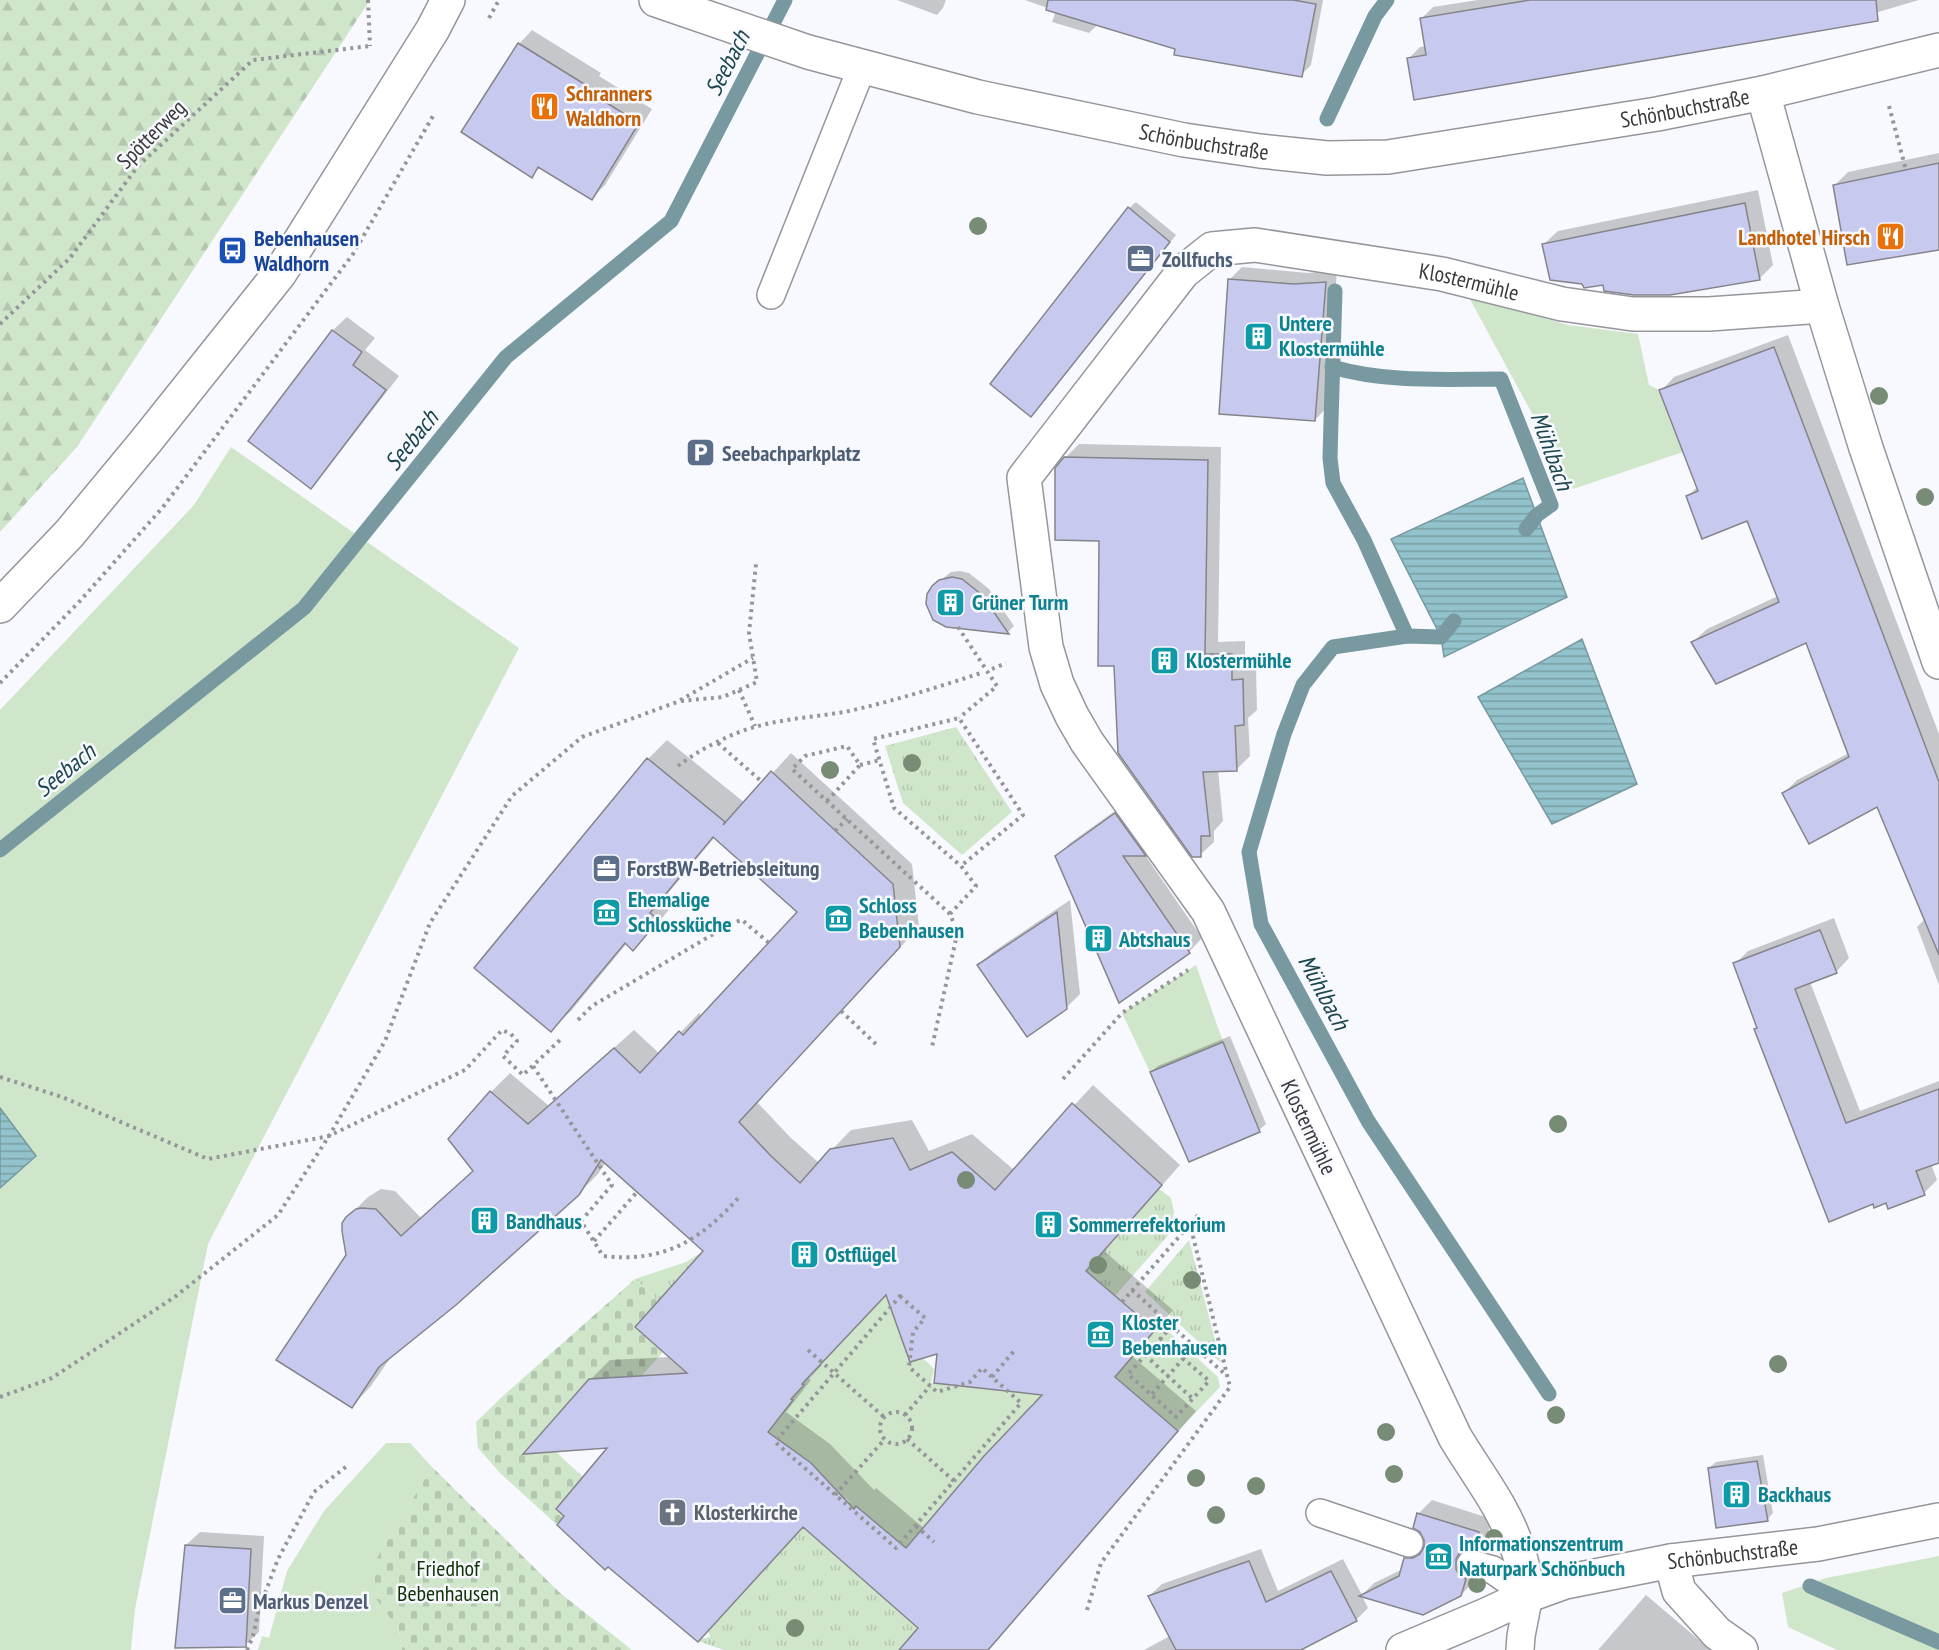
<svg xmlns="http://www.w3.org/2000/svg" width="1939" height="1650" font-family="'PT Sans Narrow',sans-serif">
<defs>
<pattern id="grass-tufts" width="24" height="20" patternUnits="userSpaceOnUse" patternTransform="scale(1.5)"><rect width="24" height="20" fill="#d0e6cb"/><path d="M3 7l-1-3M5 7V3M7 7l1-3M15 17l-1-3M17 17v-4M19 17l1-3" fill="none" stroke="#b3c6af"/></pattern>
<pattern id="forest-firs" width="22" height="20" patternUnits="userSpaceOnUse" patternTransform="scale(1.5)"><rect width="22" height="20" fill="#d0e6cb"/><path d="M5 1l3.5 6h-7zM16 11l3.5 6h-7z" fill="#b3c6af"/></pattern>
<pattern id="cemetery-stones" width="16" height="16" patternUnits="userSpaceOnUse" patternTransform="scale(1.5)"><rect width="16" height="16" fill="#d0e6cb"/><path d="M2 7V4a2 2 0 0 1 4 0v3zM10 15v-3a2 2 0 0 1 4 0v3z" fill="#b3c6af"/></pattern>
<pattern id="water-rules" width="6" height="5" patternUnits="userSpaceOnUse" patternTransform="scale(1.5)"><rect width="6" height="5" fill="#92c2cb"/><path d="M0 2.5h6" fill="none" stroke="#789fa6"/></pattern>
</defs>
<rect width="100%" height="100%" fill="#f8f9fe"/>
<g fill="url(#grass-tufts)">
<path d="M956 727 1012 812 962 855 903 803 885 746Z"/>
<path d="M1158 1188 1171 1198 1174 1212 1170 1233 1115 1296 1080 1265 1100 1242 1107 1248 1116 1239 1109 1232 1129 1209 1136 1215Z"/>
<path d="M1189 1240 1221 1363 1145 1292Z"/>
<path d="M715 1244 658 1301 635 1279 686 1262Z"/>
<path d="M794 1519 918 1628 914 1650H724L695 1640 710 1637 704 1619 767 1550 776 1557 784 1549Z"/>
</g>
<path fill="url(#forest-firs)" d="M0 0H370L77 447 0 532Z"/>
<g fill="url(#cemetery-stones)">
<path d="M635 1279 658 1301 635 1327 663 1352 637 1381 589 1379 590 1402 587 1405 569 1402 551 1422 557 1440 531 1445 532 1453 556 1452 583 1477 556 1508 564 1516 557 1525 500 1473 478 1448 476 1422 503 1396Z"/>
<path d="M432 1467 559 1592 632 1650H402L399 1630 362 1582Z"/>
</g>
<g fill="#d0e6cb">
<path d="M1466 292 1512 309 1568 325 1638 334 1649 385 1659 390 1683 452 1573 489Z"/>
<path d="M231 447 519 648 208 1244 135 1609 131 1650H0V1188L36 1156 0 1108V710L194 505Z"/>
<path d="M1196 965 1223 1042 1150 1072 1122 1013Z"/>
<path d="M884 1285 910 1362 923 1358 934 1369 931 1383 1034 1387 1046 1397 1038 1406 1033 1402 1029 1408 1033 1412 1027 1418 1022 1414 1019 1419 1023 1423 1013 1426 1008 1431 917 1535 904 1559 856 1506 850 1512 846 1507 850 1502 846 1498 841 1503 783 1443 757 1430 791 1399 799 1382 805 1375 810 1378 813 1373 810 1369 816 1362 821 1365 826 1360 822 1356Z"/>
<path d="M1160 1324 1218 1377 1220 1387 1178 1431 1115 1377Z"/>
<path d="M386 1443H410L432 1467 363 1581 399 1630 402 1650H258L262 1636 269 1638 287 1571 324 1511Z"/>
<path d="M1939 1556V1650H1837L1788 1627 1782 1593 1826 1578Z"/>
</g>
<g fill="url(#water-rules)" stroke="#7899a0" stroke-width="1.5">
<path d="M1523 478 1567 597 1444 657 1441 637 1391 539Z"/>
<path d="M1582 639 1637 784 1552 824 1478 697Z"/>
<path d="M0 1108 36 1156 0 1188Z"/>
</g>
<g fill="#0003" fill-rule="evenodd">
<path d="M897 0H946L943 8 937 15Z"/>
<path d="M1025 0H1323L1311 65 1301 75 1177 48 1098 24 1089 33 1052 22 1056 11Z"/>
<path d="M1478 0H1919L1814 31 1409 58 1420 47 1426 46 1421 19 1433 7Z"/>
<path d="M532 30 601 73 599 76 652 109 605 185 592 198 541 167 531 176 519 44Z"/>
<path d="M1939 153V248L1835 185 1848 172Z"/>
<path d="M1758 190 1773 265 1759 279 1583 282 1544 244 1558 231Z"/>
<path d="M1136 202 1176 235 1031 415 1129 208Z"/>
<path d="M1242 267 1308 273 1337 270 1327 407 1315 420 1229 280Z"/>
<path d="M347 317 375 338 365 350 399 376 324 473 311 487 250 440 333 330Z"/>
<path d="M1788 335 1939 734V985L1917 927 1925 919 1878 805 1784 793 1797 780 1849 753 1807 641 1693 642 1707 629 1778 596 1748 519 1688 496 1698 486 1661 391 1674 377Z"/>
<path d="M1079 444 1221 447 1218 642 1245 641V667L1256 666 1257 710 1248 718 1250 756 1236 770H1218L1223 821 1214 831V842L1200 855 1116 664 1100 540 1065 458Z"/>
<path d="M960 571 969 573 989 589 1014 626 1008 632 946 625 936 584 951 572Z"/>
<path d="M667 740 745 803 791 753 912 864 919 927 757 1102 790 1137 819 1163 851 1130 912 1120 929 1151 972 1134 1014 1170 1093 1085 1180 1165 1104 1251 1173 1310 1133 1357 1196 1411 989 1650H916L920 1628 804 1526 611 1446 590 1380 610 1360 670 1357 705 1251 606 1162 598 1174 578 1194 393 1354 371 1386 352 1406 348 1217 368 1197 381 1189 395 1191 421 1218 474 1170 491 1092 510 1073 549 1106 634 1030 660 1054 699 1013 702 1016 800 912 715 837 668 893 677 900 652 930 633 949 627 943 571 1011 551 1030 648 759ZM887 1293 938 1352 1045 1394 925 1529 876 1488 874 1490 830 1444 786 1412 811 1380 809 1379 822 1365 820 1364Z"/>
<path d="M1129 801 1158 841 1145 855 1202 938 1189 952 1057 857 1070 843Z"/>
<path d="M1070 900 1080 994 1066 1008 979 965 993 952Z"/>
<path d="M1834 918 1849 958 1836 972 1810 982 1860 1111 1939 1081V1161L1931 1164 1937 1180 1924 1193 1887 1201 1758 1027 1735 964 1748 951Z"/>
<path d="M1230 1036 1266 1124 1259 1130 1190 1160 1151 1072 1158 1066Z"/>
<path d="M1763 1455 1773 1513 1767 1520 1709 1468 1716 1462Z"/>
<path d="M1432 1500 1492 1519 1488 1533 1474 1547H1469V1554L1479 1565 1475 1580 1461 1595 1362 1596 1368 1608 1356 1620 1295 1650H1144L1170 1636 1149 1596 1162 1584 1261 1549 1278 1591 1343 1559 1362 1595 1374 1583 1403 1569 1406 1559 1419 1545H1426L1418 1514Z"/>
<path d="M200 1532 264 1536 259 1632 245 1645 186 1545Z"/>
<path d="M1646 1595 1711 1650H1598Z"/>
</g>
<g fill="none" stroke-linecap="round" stroke-linejoin="round">
<g stroke="#7899a0" stroke-width="15">
<path d="M1327 119 1375 16 1387 0"/>
<path d="M1335 291 1331 421 1330 458 1333 483 1364 540 1407 636"/>
<path d="M1332 367C1387 383 1445 379 1501 379L1551 505 1537 515 1526 529"/>
<path d="M1454 621 1441 637 1407 636 1333 647 1303 685 1284 734 1249 852 1261 924 1368 1121 1549 1394"/>
<path d="M0 850 304 608 506 357 671 221 785 0"/>
<path d="M1810 1586 1939 1642"/>
</g>
</g>
<g fill="#c8c9ee" stroke="#84848a" stroke-width="1.5" fill-rule="evenodd">
<path d="M1048 0H1293L1316 4 1302 77 1174 55 1175 49 1046 10Z"/>
<path d="M1530 0H1876L1878 21 1414 100 1407 58 1426 55 1420 18Z"/>
<path d="M518 43 589 87 586 90 639 123 592 200 538 167 532 178 461 132Z"/>
<path d="M1939 163V250L1847 265 1833 185Z"/>
<path d="M1745 203 1760 280 1670 295H1634L1604 291 1603 285 1584 288 1582 284 1550 280 1542 244Z"/>
<path d="M1128 207 1170 242 1031 417 990 384Z"/>
<path d="M1228 279 1294 284 1326 282 1315 421 1219 414Z"/>
<path d="M332 330 362 352 353 365 386 390 311 489 248 441Z"/>
<path d="M1774 347 1939 782V955L1877 807 1809 844 1782 793 1849 757 1806 643 1716 684 1691 642 1779 602 1747 521 1702 539 1686 496 1698 491 1659 390Z"/>
<path d="M1064 457 1208 460 1205 654H1232V680L1243 679 1244 725 1235 726 1237 771 1203 772 1210 836H1201V857H1192L1118 753 1114 666H1098L1099 541 1055 540V468Z"/>
<path d="M952 577 962 579 982 595 1009 634 946 627 933 620 926 604 927 594 932 586 939 580Z"/>
<path d="M647 758 725 822 723 825 771 771 893 884 900 947 739 1122 771 1156 800 1183 830 1149 893 1138 910 1170 952 1152 995 1190 1072 1103 1162 1185 1086 1271 1155 1330 1115 1377 1178 1431 988 1650H899L918 1628 803 1527 698 1642 608 1567 605 1570 557 1525 564 1516 556 1509 607 1448 523 1454 589 1379 687 1373 635 1327 703 1251 601 1160 579 1195 456 1305 379 1367 352 1408 276 1360 346 1255 342 1231V1223L346 1217 356 1209 361 1208 376 1209 401 1236 473 1171 448 1139 490 1091 528 1124 614 1048 640 1073 679 1031 683 1035 797 912 713 837 650 913 659 920 633 951 625 943 551 1032 474 968ZM886 1295 910 1362 937 1354 934 1383 1042 1395 984 1456 906 1548 856 1506 854 1509 811 1463 768 1432 793 1400 791 1399 804 1385 802 1384Z"/>
<path d="M1115 813 1146 856H1123L1190 953 1119 1003 1055 856Z"/>
<path d="M1057 912 1067 1009 1027 1037 977 965Z"/>
<path d="M1820 930 1837 973 1795 989 1846 1123 1939 1089V1163L1916 1171 1925 1195 1888 1209 1886 1203 1874 1208 1873 1204 1829 1222 1754 1029 1757 1028 1733 963Z"/>
<path d="M1223 1042 1260 1132 1189 1162 1150 1072Z"/>
<path d="M1757 1461 1768 1521 1716 1528 1708 1468Z"/>
<path d="M1417 1513 1479 1532 1475 1549H1466L1460 1552 1456 1559V1569L1459 1575 1466 1579 1461 1596 1423 1615 1359 1596 1399 1576 1404 1558H1413L1420 1554 1424 1547V1540L1420 1532 1413 1528Z"/>
<path d="M185 1545 251 1549 246 1647 175 1648Z"/>
<path d="M1249 1561 1266 1602 1331 1571 1357 1621 1301 1650H1176L1148 1596Z"/>
</g>
<g fill="none" stroke-linecap="round" stroke-linejoin="round">
<defs>
<g id="lane">
<path d="M771 295 862 67"/>
<path d="M1320 1513 1409 1543"/>
<path d="M1471 1564 1493 1570 1529 1595 1521 1636 1520 1650"/>
</g>
<g id="street">
<path id="s1" d="M656 0 808 52 978 97 1184 140 1260 151 1327 158 1388 157 1657 114 1763 93 1939 50"/>
<path d="M1763 93 1822 306 1866 448 1939 662"/>
<path d="M1671 1561 1679 1591 1717 1633 1741 1650"/>
<path id="s2" d="M1529 1595C1525 1580 1523 1564 1518 1550 1505 1508 1477 1474 1455 1437L1208 911 1087 742 1072 716 1057 684 1046 647 1024 478 1183 272 1212 249 1255 245 1442 274 1562 304 1633 314H1709L1822 306"/>
<path id="s3" d="M1403 1650 1486 1615 1529 1595 1565 1582 1671 1561 1818 1544 1939 1520"/>
</g>
<path id="secondary" d="M0 606 69 534 146 441 280 273 433 29 448 0"/>
</defs>
<use href="#lane" stroke="#95969b" stroke-width="30"/>
<use href="#street" stroke="#95969b" stroke-width="36"/>
<use href="#secondary" stroke="#95969b" stroke-width="36"/>
<g stroke="#959699" stroke-width="4" stroke-dasharray="3 4.5" stroke-linecap="butt">
<path d="M368 0 370 46"/>
<path d="M489 18 499 0"/>
<path d="M1889 106 1906 170"/>
<path d="M0 324 70 258 138 166 253 60 370 46"/>
<path d="M958 627 997 686 959 718"/>
<path d="M992 669 1006 663"/>
<path d="M0 683 80 601 163 507 353 254 433 116"/>
<path d="M739 690 755 726"/>
<path d="M681 701 723 697 757 682 749 633 756 564"/>
<path d="M718 743 762 782"/>
<path d="M860 765 880 760"/>
<path d="M678 766C697 751 731 733 755 727 785 718 818 717 849 711 894 701 938 687 981 673"/>
<path d="M827 801 860 765 847 746 805 756 792 769 950 914 956 929V939L932 1047"/>
<path d="M835 831 847 819"/>
<path d="M950 914 976 886 961 866 894 808 873 739 959 718 1023 815 961 866"/>
<path d="M841 1011 879 1047"/>
<path d="M578 1020 592 1006 732 923 742 920 769 943"/>
<path d="M533 1066 612 1185 581 1221 603 1256C665 1263 701 1240 741 1195"/>
<path d="M0 1077 62 1097 208 1159 329 1136 465 1070 502 1030 511 1034 517 1041 503 1056 523 1075 560 1040"/>
<path d="M1063 1079 1122 1013 1188 970"/>
<path d="M594 1241 637 1192"/>
<path d="M1132 1290 1227 1376"/>
<path d="M900 1296 925 1318 913 1332 909 1367 937 1392 970 1382 982 1368 1021 1403 896 1548 775 1442Z"/>
<path d="M1122 1302 1198 1215"/>
<path d="M1160 1338 1209 1381 1176 1417 1128 1374 1172 1326"/>
<path d="M808 1350 884 1417"/>
<path d="M1145 1355 1193 1399"/>
<path d="M992 1377 1014 1351"/>
<path d="M1152 1394 1183 1359"/>
<path d="M0 1397 52 1378 176 1296 278 1215 329 1136 385 1041 430 923 512 796 582 737 677 702 753 658"/>
<circle cx="896" cy="1428" r="16"/>
<path d="M905 1415 930 1386"/>
<path d="M907 1439 954 1481"/>
<path d="M835 1495 884 1440"/>
<path d="M916 1526 934 1542"/>
<path d="M1087 1610 1101 1563 1230 1387 1190 1224"/>
<path d="M247 1650 253 1636 259 1609 278 1559 314 1492 347 1466"/>
</g>
<use href="#lane" stroke="#fff" stroke-width="27"/>
<use href="#street" stroke="#fff" stroke-width="33"/>
<use href="#secondary" stroke="#fff" stroke-width="33"/>
</g>
<g fill="#788c75">
<circle cx="978" cy="226" r="9"/>
<circle cx="1879" cy="396" r="9"/>
<circle cx="1925" cy="497" r="9"/>
<circle cx="912" cy="763" r="9"/>
<circle cx="830" cy="770" r="9"/>
<circle cx="1558" cy="1124" r="9"/>
<circle cx="966" cy="1180" r="9"/>
<circle cx="1098" cy="1265" r="9"/>
<circle cx="1192" cy="1280" r="9"/>
<circle cx="1778" cy="1364" r="9"/>
<circle cx="1556" cy="1415" r="9"/>
<circle cx="1386" cy="1432" r="9"/>
<circle cx="1394" cy="1474" r="9"/>
<circle cx="1196" cy="1478" r="9"/>
<circle cx="1256" cy="1486" r="9"/>
<circle cx="1216" cy="1515" r="9"/>
<circle cx="1494" cy="1538" r="9"/>
<circle cx="1477" cy="1584" r="9"/>
<circle cx="795" cy="1628" r="9"/>
</g>
<defs>
<symbol id="restaurant-square" viewBox="-11 -11 22 22"><rect x="-9" y="-9" width="18" height="18" rx="4" fill="#e8710a" stroke="#f8f9fe"/><path d="M-5-6h1v4h1v-4h1v4h1v-4h1v5L-1.5 .5V6h-2V.5L-5-1ZM5-6V6H3V1.5H1.5Q1.5-4 5-6Z" fill="#fff"/></symbol>
<symbol id="bus-square" viewBox="-11 -11 22 22"><rect x="-9" y="-9" width="18" height="18" rx="4" fill="#1a4fb4" stroke="#f8f9fe"/><path d="M-5-6H5V4H4V6H2V4H-2V6H-4V4H-5ZM-3.5-4V0h7V-4ZM-3.5 1.2v1.5H-2V1.2ZM2 1.2v1.5H3.5V1.2Z" fill="#fff"/></symbol>
<symbol id="office-square" viewBox="-11 -11 22 22"><rect x="-9" y="-9" width="18" height="18" rx="4" fill="#5c6f8a" stroke="#f8f9fe"/><path d="M-6-3h4V-5.5h4V-3h4V5H-6ZM-1-4.5V-3h2v-1.5ZM-6 0V1H6V0Z" fill="#fff"/></symbol>
<symbol id="building-square" viewBox="-11 -11 22 22"><rect x="-9" y="-9" width="18" height="18" rx="4" fill="#0f9aa8" stroke="#f8f9fe"/><path d="M-4-6H4V6H1V3H-1V6H-4ZM-2.5-4.3h1.7v1.8h-1.7ZM.8-4.3h1.7v1.8H.8ZM-2.5-1h1.7V.8h-1.7ZM.8-1h1.7V.8H.8Z" fill="#fff"/></symbol>
<symbol id="parking-square" viewBox="-11 -11 22 22"><rect x="-9" y="-9" width="18" height="18" rx="4" fill="#5c6f8a" stroke="#f8f9fe"/><path d="M-3.5-5.5H1a3.5 3.5 0 0 1 0 7H-1V5.5H-3.5ZM-1-3.4V-.6H.8a1.4 1.4 0 0 0 0-2.8Z" fill="#fff"/></symbol>
<symbol id="museum-square" viewBox="-11 -11 22 22"><rect x="-9" y="-9" width="18" height="18" rx="4" fill="#0f9aa8" stroke="#f8f9fe"/><path d="M0-6L6-3V-2H-6V-3ZM-5-1h2V3h-2ZM-1-1h2V3h-2ZM3-1h2V3H3ZM-6 4H6V6H-6Z" fill="#fff"/></symbol>
<symbol id="church-square" viewBox="-11 -11 22 22"><rect x="-9" y="-9" width="18" height="18" rx="4" fill="#6b7280" stroke="#f8f9fe"/><path d="M-1.2-6h2.4v3.5h3.3v2.4h-3.3V6h-2.4V-.1h-3.3v-2.4h3.3Z" fill="#fff"/></symbol>
</defs>
<g fill-rule="evenodd">
<use href="#restaurant-square" x="528" y="90" width="33" height="33"/>
<use href="#restaurant-square" x="1874" y="220" width="33" height="33"/>
<use href="#bus-square" x="216" y="234" width="33" height="33"/>
<use href="#office-square" x="1124" y="242" width="33" height="33"/>
<use href="#building-square" x="1242" y="320" width="33" height="33"/>
<use href="#parking-square" x="684" y="436" width="33" height="33"/>
<use href="#building-square" x="934" y="586" width="33" height="33"/>
<use href="#building-square" x="1148" y="644" width="33" height="33"/>
<use href="#office-square" x="590" y="852" width="33" height="33"/>
<use href="#museum-square" x="590" y="896" width="33" height="33"/>
<use href="#museum-square" x="822" y="902" width="33" height="33"/>
<use href="#building-square" x="1082" y="922" width="33" height="33"/>
<use href="#building-square" x="468" y="1204" width="33" height="33"/>
<use href="#building-square" x="1032" y="1208" width="33" height="33"/>
<use href="#building-square" x="788" y="1238" width="33" height="33"/>
<use href="#museum-square" x="1084" y="1318" width="33" height="33"/>
<use href="#building-square" x="1720" y="1478" width="33" height="33"/>
<use href="#church-square" x="656" y="1496" width="33" height="33"/>
<use href="#museum-square" x="1422" y="1540" width="33" height="33"/>
<use href="#office-square" x="216" y="1584" width="33" height="33"/>
</g>
<g text-anchor="middle" dominant-baseline="central" stroke-width="5" stroke-linejoin="round" paint-order="stroke">
<g font-size="22" font-weight="bold" fill="#c56008" stroke="#f8f9fe" text-anchor="start">
<text x="566" y="93">Schranners<tspan x="566" dy="25">Waldhorn</tspan></text>
<text x="1870" y="237" text-anchor="end">Landhotel Hirsch</text>
</g>
<g font-size="22" fill="#3a3a3d" stroke="#f8f9fe">
<text stroke="none"><textPath href="#s1" startOffset="1053">Schönbuchstraße</textPath></text>
<text transform="translate(151 134) rotate(-45)">Spötterweg</text>
<text stroke="none"><textPath href="#s1" startOffset="567">Schönbuchstraße</textPath></text>
<text stroke="none"><textPath href="#s2" startOffset="1797">Klostermühle</textPath></text>
<text transform="translate(1309 1127) rotate(65)">Klostermühle</text>
<text stroke="none"><textPath href="#s3" startOffset="346">Schönbuchstraße</textPath></text>
</g>
<g font-size="22" font-weight="bold" fill="#164399" stroke="#f8f9fe" text-anchor="start">
<text x="254" y="238">Bebenhausen<tspan x="254" dy="25">Waldhorn</tspan></text>
</g>
<g font-size="22" font-weight="bold" fill="#4e5e75" stroke="#f8f9fe" text-anchor="start">
<text x="1162" y="259">Zollfuchs</text>
<text x="722" y="453">Seebachparkplatz</text>
<text x="627" y="868">ForstBW-Betriebsleitung</text>
<text x="253" y="1601">Markus Denzel</text>
</g>
<g font-size="22" font-weight="bold" fill="#0d838f" stroke="#f8f9fe" text-anchor="start">
<text x="1279" y="323">Untere<tspan x="1279" dy="25">Klostermühle</tspan></text>
<text x="972" y="602">Grüner Turm</text>
<text x="1186" y="660">Klostermühle</text>
<text x="628" y="899">Ehemalige<tspan x="628" dy="25">Schlossküche</tspan></text>
<text x="859" y="905">Schloss<tspan x="859" dy="25">Bebenhausen</tspan></text>
<text x="1119" y="939">Abtshaus</text>
<text x="506" y="1221">Bandhaus</text>
<text x="1069" y="1224">Sommerrefektorium</text>
<text x="825" y="1254">Ostflügel</text>
<text x="1122" y="1322">Kloster<tspan x="1122" dy="25">Bebenhausen</tspan></text>
<text x="1758" y="1494">Backhaus</text>
<text x="1459" y="1543">Informationszentrum<tspan x="1459" dy="25">Naturpark Schönbuch</tspan></text>
</g>
<g font-size="22" font-weight="bold" fill="#5b616d" stroke="#f8f9fe" text-anchor="start">
<text x="694" y="1512">Klosterkirche</text>
</g>
<g font-size="22" fill="#0f3205" stroke="#f8f9fe">
<text x="448" y="1568">Friedhof<tspan x="448" dy="25">Bebenhausen</tspan></text>
</g>
<g font-size="24" font-style="italic" fill="#1b464d" stroke="#f8f9fe">
<text transform="translate(727 63) rotate(-63)">Seebach</text>
<text transform="translate(411 440) rotate(-51)">Seebach</text>
<text transform="translate(1552 451) rotate(70)">Mühlbach</text>
<text transform="translate(65 770) rotate(-39)">Seebach</text>
<text transform="translate(1324 992) rotate(62)">Mühlbach</text>
</g>
</g>
</svg>
